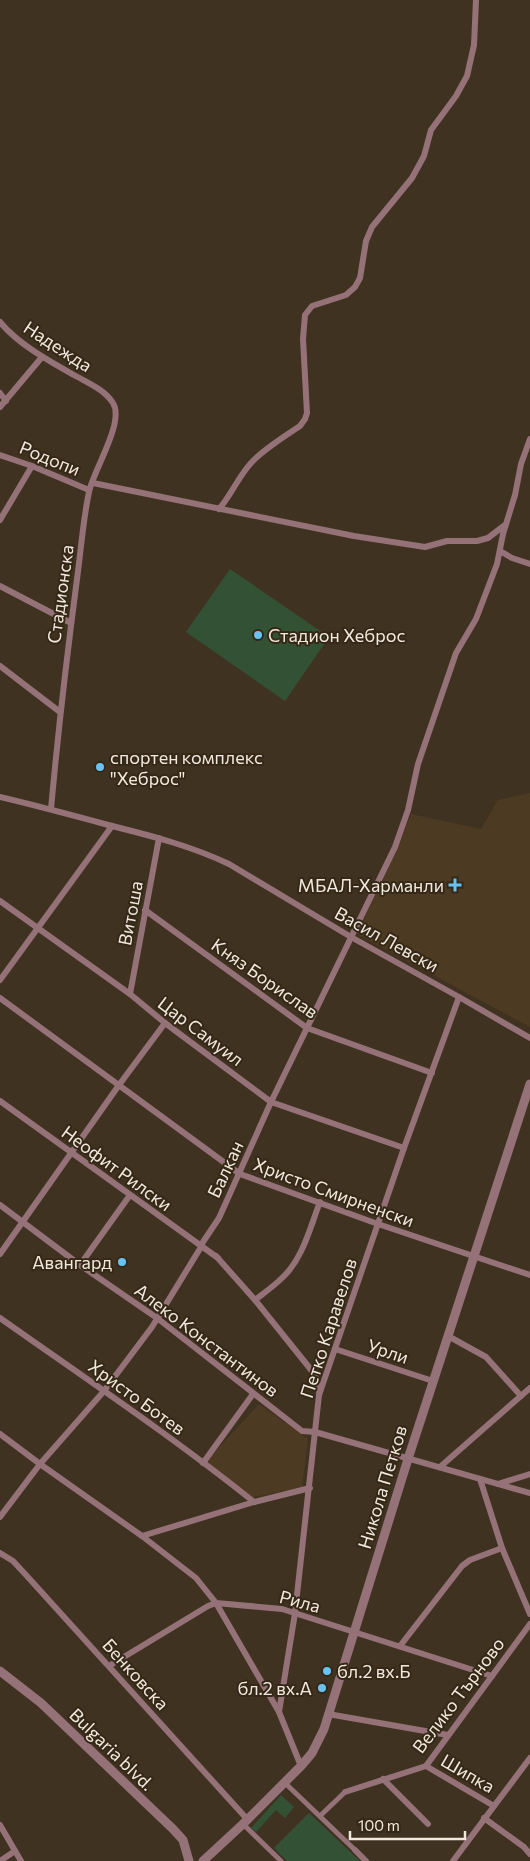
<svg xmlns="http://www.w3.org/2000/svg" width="530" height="1861" font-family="Commissioner,sans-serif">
<rect width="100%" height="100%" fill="#403220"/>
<g fill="#4c3a22">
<path d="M530 793V1027L357 934 402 837 411 814 481 829 498 800Z"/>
<path d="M259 1404 308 1439 302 1487 250 1498 206 1462Z"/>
</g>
<g fill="#335235">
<path d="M230 569 329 637 285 701 186 632Z"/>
<path d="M281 1795 294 1807 285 1818 276 1810 256 1832 251 1828Z"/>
<path d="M309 1813 360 1861H287L274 1848Z"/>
</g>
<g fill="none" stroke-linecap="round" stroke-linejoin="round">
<g stroke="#947278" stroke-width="5">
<path d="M284 1782 355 1850"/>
<path d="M320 1816 345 1792"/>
<path d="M243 1824 281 1861"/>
</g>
<g stroke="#947278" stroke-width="6">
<path d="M0 322C18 344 49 361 74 375 88 383 104 389 113 403 125 422 93 471 89 492 83 520 81 550 77 579 67 655 58 732 51 809"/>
<path d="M0 393 6 401"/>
<path d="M0 407 42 357"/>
<path d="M0 455 32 466 89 490"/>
<path d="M93 483 354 536 425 547 447 541H477L488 538 505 525"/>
<path d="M219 509C233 493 240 472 256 458 269 446 285 436 300 426L305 419 307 413 303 339 305 315 312 306 346 295 355 287 360 278 366 241 372 227 412 178 424 156 431 130 456 96 467 76 474 45 476 0"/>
<path d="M0 520 32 466"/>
<path d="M500 551 512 558 530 564"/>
<path d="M0 586 71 623"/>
<path d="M0 666 60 712"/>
<path d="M0 797C38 806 75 816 112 826 152 836 191 846 229 864L351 937 459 997 530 1038"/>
<path d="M0 901 130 994 165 1023 271 1102 404 1148"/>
<path d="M145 910 307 1028 432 1073"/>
<path d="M0 980 112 826"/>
<path d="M130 994 159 838"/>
<path d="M0 998 240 1174 378 1224 530 1275"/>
<path d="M0 1101 218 1258"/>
<path d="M0 1205 80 1265 157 1318 302 1431 315 1432 530 1493"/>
<path d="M0 1254 119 1085 165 1023"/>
<path d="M216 1256 255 1300 308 1366 316 1377 319 1392"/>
<path d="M80 1265 130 1195"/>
<path d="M255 1300C264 1293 274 1286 282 1278 303 1259 310 1227 320 1202"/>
<path d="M0 1318C85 1378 173 1437 254 1502"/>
<path d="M448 1336 486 1357 521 1396"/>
<path d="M335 1349 433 1381"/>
<path d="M0 1434 40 1464 142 1536 196 1578 216 1603 279 1712 301 1766"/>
<path d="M203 1463 253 1394"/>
<path d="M440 1467 530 1388"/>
<path d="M480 1479 502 1548 530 1614"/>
<path d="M498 1484 530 1474"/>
<path d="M0 1517 40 1464 104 1391 152 1327 201 1247 203 1242 219 1218 271 1102 395 847 408 810 418 764 456 653 476 619 497 564 503 534 515 495 521 464 530 439"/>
<path d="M142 1536 254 1502 310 1488"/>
<path d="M0 1553 13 1561 26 1575 247 1819"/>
<path d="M400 1646 462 1566 470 1560 502 1548"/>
<path d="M109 1666 208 1606 216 1603 282 1609 492 1676"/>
<path d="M279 1712 295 1613 319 1395 404 1148 459 997"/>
<path d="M328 1714 448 1735"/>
<path d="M426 1766 494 1806"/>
<path d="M383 1779 428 1824"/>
<path d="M345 1792 426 1766 530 1624"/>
<path d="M484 1818 524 1847 530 1854"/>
<path d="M0 1825 21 1861"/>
<path d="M355 1850 366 1861"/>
<path d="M0 1861 15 1851"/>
<path d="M453 1861 530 1758"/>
</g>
<g stroke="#947278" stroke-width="9">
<path d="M0 1671 41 1703 173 1829 183 1840 189 1861"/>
<path d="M203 1861 243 1824 301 1766 312 1753 324 1729 408 1459 530 1084"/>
</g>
</g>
<g fill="#67c4f0" stroke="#352817" stroke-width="2">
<circle cx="258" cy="635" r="5"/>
<circle cx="100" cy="767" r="5"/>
<path d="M452.5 877.5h5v5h5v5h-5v5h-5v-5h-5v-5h5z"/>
<circle cx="122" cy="1262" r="5"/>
<circle cx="327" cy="1671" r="5"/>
<circle cx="322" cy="1688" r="5"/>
</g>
<g text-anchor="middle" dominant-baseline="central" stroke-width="4" stroke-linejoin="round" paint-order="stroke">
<g font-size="18" fill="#f2e9de" stroke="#352817">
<text transform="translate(58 346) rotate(33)">Надежда</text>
<text transform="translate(50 458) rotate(22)">Родопи</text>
<text transform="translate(60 594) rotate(-82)">Стадионска</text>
<text transform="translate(130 913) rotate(-79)">Витоша</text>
<text transform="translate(387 939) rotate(29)">Васил Левски</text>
<text transform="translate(265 978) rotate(35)">Княз Борислав</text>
<text transform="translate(201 1031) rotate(37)">Цар Самуил</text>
<text transform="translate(117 1168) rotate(36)">Неофит Рилски</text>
<text transform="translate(225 1169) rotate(-65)">Балкан</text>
<text transform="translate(334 1192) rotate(20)">Христо Смирненски</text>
<text transform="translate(328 1328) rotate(-72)">Петко Каравелов</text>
<text transform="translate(207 1340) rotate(37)">Алеко Константинов</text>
<text transform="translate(388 1351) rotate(18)">Урли</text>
<text transform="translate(137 1397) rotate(36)">Христо Ботев</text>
<text transform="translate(382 1487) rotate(-73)">Никола Петков</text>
<text transform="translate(300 1601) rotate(15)">Рила</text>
<text transform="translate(136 1674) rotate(48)">Бенковска</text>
<text transform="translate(458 1695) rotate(-53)">Велико Търново</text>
<text transform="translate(112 1749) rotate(44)">Bulgaria blvd.</text>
<text transform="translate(468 1773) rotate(30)">Шипка</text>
</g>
<g font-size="18" fill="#f2e9de" stroke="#352817" text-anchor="start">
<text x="268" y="635">Стадион Хеброс</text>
<text x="110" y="757">спортен комплекс<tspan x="110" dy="21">"Хеброс"</tspan></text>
<text x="444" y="885" text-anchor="end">МБАЛ-Харманли</text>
<text x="112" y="1262" text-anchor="end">Авангард</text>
<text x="337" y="1671">бл.2 вх.Б</text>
<text x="312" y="1688" text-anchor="end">бл.2 вх.А</text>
</g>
</g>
<path d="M350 1831v8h115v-8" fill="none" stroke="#f2e9de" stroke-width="2.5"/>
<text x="358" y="1831" font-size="15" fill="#f2e9de" stroke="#352817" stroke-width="4" paint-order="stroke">100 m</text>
</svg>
